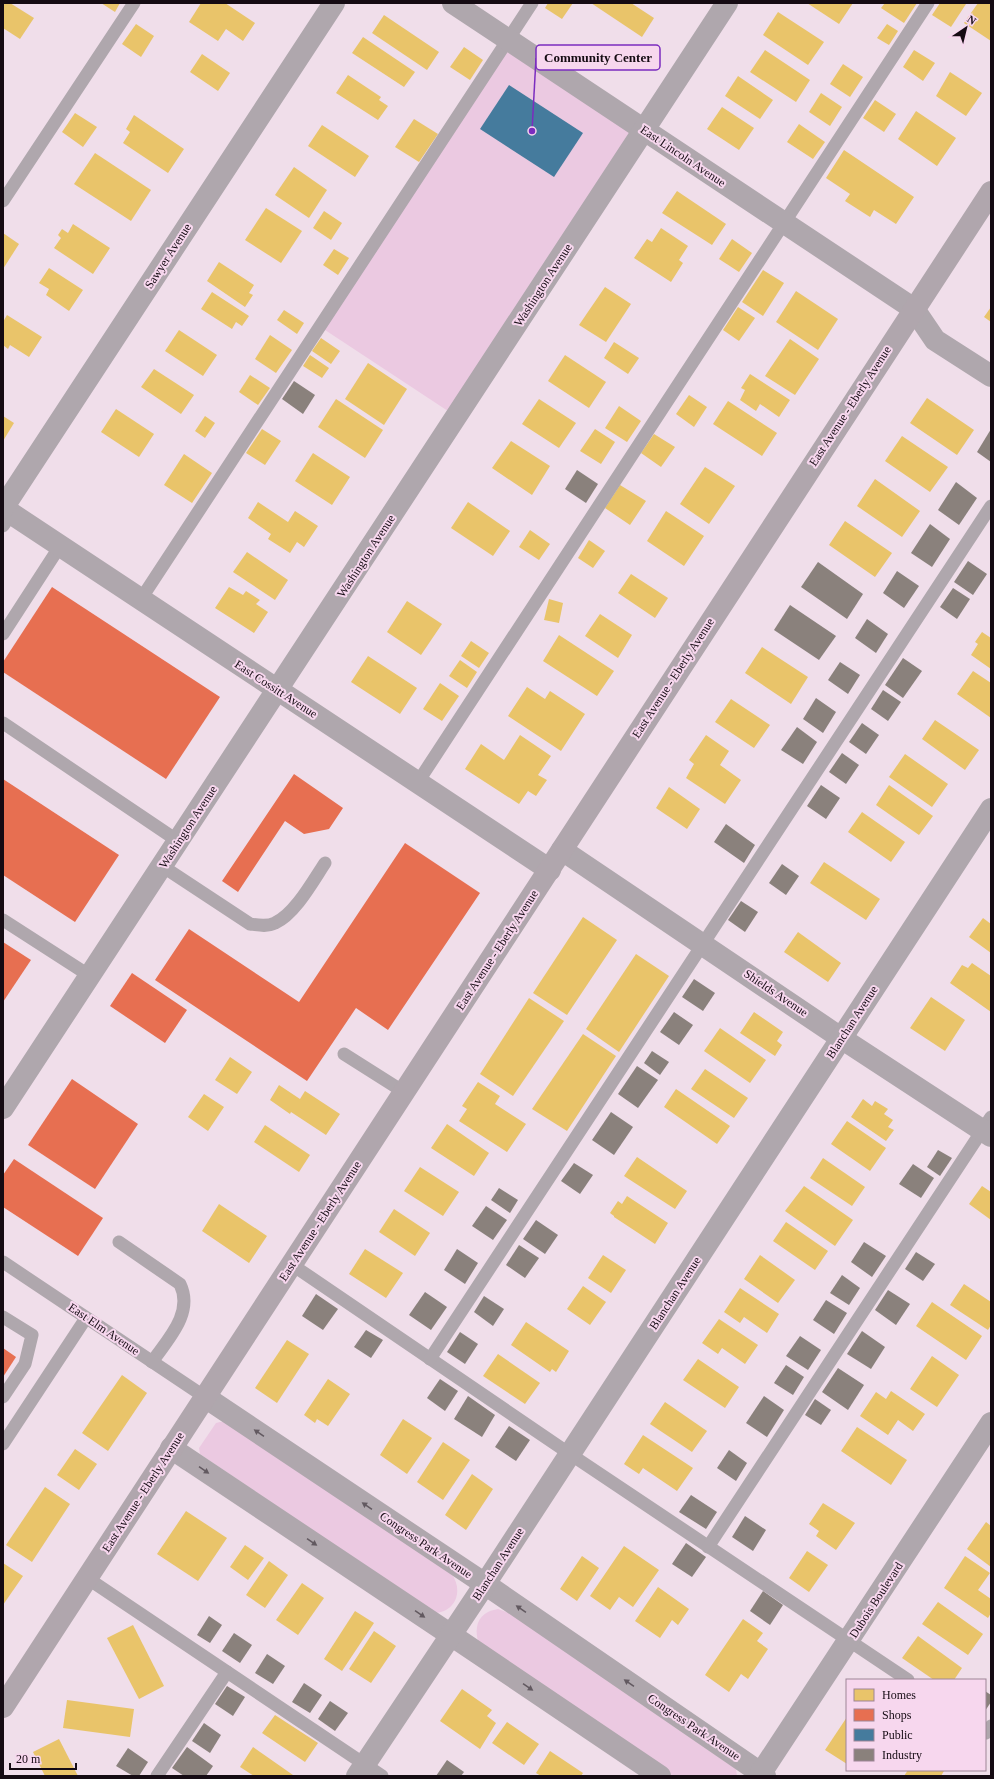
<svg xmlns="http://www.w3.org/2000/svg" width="994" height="1779" font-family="'Times New Roman',serif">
<rect width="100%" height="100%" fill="#f0deea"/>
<g fill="#ebc9e1">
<path d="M508 44 640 130 454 415 322 328Z"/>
<path d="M220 1422H225L451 1573C464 1590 456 1612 434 1613L200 1454 199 1448 216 1423Z"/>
<path d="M498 1609 509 1613 736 1769 737 1776H670L479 1644C473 1627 478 1612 498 1609Z"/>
</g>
<g fill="#e9c46a">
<path d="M3 3H10L34 18 20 39 3 28Z"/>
<path d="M101 3H120L115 12Z"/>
<path d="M201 3H225L255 23 243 41 226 29 218 41 189 22Z"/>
<path d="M548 3H573L562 19 545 8Z"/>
<path d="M591 3H631L654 18 642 37Z"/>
<path d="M807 3H853L839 24Z"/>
<path d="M885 3H917L904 23 881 8Z"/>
<path d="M940 3 966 4 951 27 932 15Z"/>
<path d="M978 3 991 4V41L964 23Z"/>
<path d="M778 12 824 42 808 65 763 35Z"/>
<path d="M384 15 439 52 427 70 372 33Z"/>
<path d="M136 24 154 36 141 57 122 44Z"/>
<path d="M887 24 898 31 889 45 877 38Z"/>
<path d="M363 37 415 72 404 87 352 53Z"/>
<path d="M464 47 483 60 470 80 450 67Z"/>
<path d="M765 50 810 80 796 102 750 72Z"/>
<path d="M914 50 935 63 923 81 903 67Z"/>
<path d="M202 54 230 73 218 91 190 72Z"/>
<path d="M843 64 863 77 850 97 830 84Z"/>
<path d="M950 72 982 93 966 116 936 96Z"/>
<path d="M348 75 381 97 379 100 388 106 378 120 336 93Z"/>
<path d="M738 76 773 100 760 119 725 96Z"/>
<path d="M821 93 842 107 830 126 809 112Z"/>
<path d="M875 100 896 114 884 132 863 118Z"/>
<path d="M722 107 754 128 739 150 707 129Z"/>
<path d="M916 111 956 138 937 166 898 139Z"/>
<path d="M75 113 97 127 83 147 62 132Z"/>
<path d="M134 115 184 149 168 173 123 143 130 132 126 129Z"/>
<path d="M414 119 438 134 419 162 395 147Z"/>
<path d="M799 124 825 142 813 159 787 142Z"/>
<path d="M322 125 369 156 355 177 308 146Z"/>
<path d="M844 150 914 197 896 224 874 210 870 217 845 201 850 194 826 178Z"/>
<path d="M95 153 151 190 131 221 74 184Z"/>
<path d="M294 167 327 190 309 218 275 195Z"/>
<path d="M677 191 726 224 712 245 662 213Z"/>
<path d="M266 208 302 231 281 263 245 240Z"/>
<path d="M324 211 342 223 331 240 313 228Z"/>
<path d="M73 224 110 248 93 274 54 248 61 238 58 235 62 229 68 233Z"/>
<path d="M661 228 688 246 679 260 683 263 671 282 634 258 647 239 652 242Z"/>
<path d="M3 233 19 244 3 269Z"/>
<path d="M732 239 752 253 739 272 719 259Z"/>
<path d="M334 249 349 258 338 275 323 265Z"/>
<path d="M219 262 254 285 249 293 253 295 245 307 207 281Z"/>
<path d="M49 268 83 290 69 311 46 295 49 289 39 283Z"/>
<path d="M763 270 784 283 763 316 742 302Z"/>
<path d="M605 287 631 304 606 342 579 325Z"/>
<path d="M796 291 838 319 818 350 776 322Z"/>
<path d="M212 292 249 316 242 326 236 322 232 329 201 309Z"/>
<path d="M738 307 755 318 739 341 723 330Z"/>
<path d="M991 307V322L984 317Z"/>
<path d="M284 310 304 323 297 334 277 320Z"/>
<path d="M7 315 42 337 29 357 10 345 8 349 3 345V322Z"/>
<path d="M179 330 217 355 203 376 165 351Z"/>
<path d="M270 335 292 350 276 373 255 359Z"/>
<path d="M321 338 340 351 331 364 312 351Z"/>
<path d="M790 339 819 359 795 395 765 376Z"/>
<path d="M614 342 639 358 628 374 604 358Z"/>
<path d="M310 355 329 368 322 378 303 366Z"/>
<path d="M565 355 606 382 589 408 548 381Z"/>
<path d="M368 363 407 389 384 425 345 399Z"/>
<path d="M154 369 194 395 181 414 141 387Z"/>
<path d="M750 374 790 400 779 417 760 404 756 411 740 400 745 390 741 388Z"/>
<path d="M250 375 270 388 258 405 239 392Z"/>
<path d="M689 395 707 407 694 427 676 414Z"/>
<path d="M927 398 974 430 957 455 910 423Z"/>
<path d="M336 399 383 430 365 458 318 427Z"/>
<path d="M539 399 576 423 559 448 522 424Z"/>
<path d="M728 401 777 433 762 456 713 424Z"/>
<path d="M619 406 641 421 627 442 605 428Z"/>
<path d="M116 409 154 434 139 457 101 432Z"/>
<path d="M3 416 14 423 3 441Z"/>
<path d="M205 416 215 423 205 438 195 431Z"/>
<path d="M262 429 281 441 265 465 246 453Z"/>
<path d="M595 429 615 442 601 464 580 451Z"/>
<path d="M654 434 675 447 661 467 641 453Z"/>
<path d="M902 436 948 467 930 492 885 461Z"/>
<path d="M511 441 550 466 532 495 492 468Z"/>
<path d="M313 453 350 477 332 505 295 481Z"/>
<path d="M184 454 212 473 192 503 164 485Z"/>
<path d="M705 467 735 486 709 524 680 504Z"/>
<path d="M875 479 920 511 902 537 857 506Z"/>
<path d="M620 485 646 501 630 525 605 508Z"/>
<path d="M258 502 288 522 295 511 318 526 304 547 297 542 290 553 268 539 271 534 248 518Z"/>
<path d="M468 502 510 531 493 556 451 528Z"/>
<path d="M666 511 704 536 684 566 647 541Z"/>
<path d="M845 521 892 553 875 577 829 545Z"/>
<path d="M530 530 550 544 539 560 519 547Z"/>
<path d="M589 540 605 551 593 568 578 558Z"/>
<path d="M247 552 288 580 275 600 233 572Z"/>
<path d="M631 574 668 598 655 618 618 593Z"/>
<path d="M229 587 243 595 246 591 260 600 256 604 268 612 254 633 215 608Z"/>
<path d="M549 599 563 603 559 623 544 620Z"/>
<path d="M407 601 442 624 421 655 387 632Z"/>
<path d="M600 614 632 635 618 658 585 636Z"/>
<path d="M982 632 991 638V669L971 655 978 644 975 642Z"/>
<path d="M559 635 614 671 597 696 543 661Z"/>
<path d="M471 641 489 653 479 668 461 656Z"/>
<path d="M762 647 808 677 791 704 745 673Z"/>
<path d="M368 656 417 688 400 714 351 682Z"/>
<path d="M460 660 477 672 467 688 449 676Z"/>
<path d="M973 671 991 683V718L957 694Z"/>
<path d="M440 683 459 696 442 721 423 709Z"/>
<path d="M527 687 545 699 550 691 585 714 561 751 508 716Z"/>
<path d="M731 699 770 725 754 748 715 722Z"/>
<path d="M935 720 979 750 965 770 922 739Z"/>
<path d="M520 735 551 756 538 775 547 780 536 796 528 791 519 804 465 769 481 744 504 760Z"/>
<path d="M706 735 729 751 720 765 741 780 725 804 686 778 694 764 689 760Z"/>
<path d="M905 754 948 784 932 807 889 777Z"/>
<path d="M889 785 933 816 919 835 876 805Z"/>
<path d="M669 787 700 809 687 829 656 808Z"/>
<path d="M862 812 905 842 891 862 848 832Z"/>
<path d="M824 862 880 899 866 920 810 883Z"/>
<path d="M583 917 617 940 567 1015 533 993Z"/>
<path d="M983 918 991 924V953L969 937Z"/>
<path d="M798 932 841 963 828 982 784 952Z"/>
<path d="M636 954 669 976 619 1052 586 1029Z"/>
<path d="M972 963 991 976V1012L950 983 962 965 968 968Z"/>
<path d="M931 997 965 1020 945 1051 910 1028Z"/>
<path d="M529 998 564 1021 513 1096 480 1074Z"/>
<path d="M754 1012 783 1032 777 1041 782 1045 775 1056 740 1033Z"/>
<path d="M720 1028 766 1060 750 1083 704 1051Z"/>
<path d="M583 1034 616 1056 567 1131 532 1109Z"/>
<path d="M230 1057 252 1072 237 1094 215 1080Z"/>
<path d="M705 1069 748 1098 734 1118 691 1089Z"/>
<path d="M478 1082 500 1096 495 1104 526 1124 507 1152 459 1121 467 1109 462 1106Z"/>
<path d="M279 1085 300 1099 305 1091 340 1114 326 1135 291 1112 290 1114 270 1100Z"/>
<path d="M676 1089 730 1126 717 1144 664 1107Z"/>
<path d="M204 1094 224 1107 208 1131 188 1117Z"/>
<path d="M863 1099 872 1106 875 1101 888 1109 884 1114 893 1120 888 1127 894 1130 886 1141 851 1117Z"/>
<path d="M847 1121 886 1148 870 1171 831 1144Z"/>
<path d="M447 1124 489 1153 474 1176 431 1148Z"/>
<path d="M265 1125 310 1155 299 1172 254 1142Z"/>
<path d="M637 1157 687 1191 675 1209 624 1176Z"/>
<path d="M823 1158 865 1187 852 1206 810 1178Z"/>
<path d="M420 1167 459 1192 443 1216 404 1191Z"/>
<path d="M804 1186 853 1220 835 1246 785 1211Z"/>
<path d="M982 1186 991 1192V1220L969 1204Z"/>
<path d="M627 1196 668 1223 655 1244 614 1217V1216L610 1213 618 1201 622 1204Z"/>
<path d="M219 1204 267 1236 249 1263 202 1231Z"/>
<path d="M394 1209 430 1233 415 1256 379 1232Z"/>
<path d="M786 1222 828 1251 815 1270 773 1241Z"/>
<path d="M365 1249 403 1273 386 1298 349 1274Z"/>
<path d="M603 1255 626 1270 611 1293 588 1278Z"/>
<path d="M760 1255 795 1280 778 1303 744 1279Z"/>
<path d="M964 1284 991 1302V1325L988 1330 950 1305Z"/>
<path d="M583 1286 606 1302 590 1325 567 1309Z"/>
<path d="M740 1288 779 1314 767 1333 744 1317 740 1323 724 1312Z"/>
<path d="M932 1302 982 1336 966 1360 916 1326Z"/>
<path d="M719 1319 758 1345 745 1364 722 1348 718 1354 702 1343Z"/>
<path d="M526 1322 569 1351 556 1372 552 1369 550 1372 511 1345Z"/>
<path d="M287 1340 309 1354 277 1403 255 1388Z"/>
<path d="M498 1354 540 1383 525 1404 483 1376Z"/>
<path d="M932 1356 959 1375 937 1407 910 1389Z"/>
<path d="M698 1359 739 1387 725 1408 683 1380Z"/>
<path d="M122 1375 147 1393 108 1451 82 1433Z"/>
<path d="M328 1379 350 1394 328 1426 317 1419 315 1423 304 1415Z"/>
<path d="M891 1391 925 1414 913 1431 898 1420 888 1435 860 1416 876 1392 886 1399Z"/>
<path d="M665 1402 707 1431 692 1452 650 1424Z"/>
<path d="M403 1419 432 1438 407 1474 380 1455Z"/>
<path d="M857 1427 907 1460 891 1485 841 1451Z"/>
<path d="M643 1435 693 1468 677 1491 643 1468 639 1474 624 1464Z"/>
<path d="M443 1442 470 1460 443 1500 417 1482Z"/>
<path d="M75 1449 97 1464 79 1490 57 1475Z"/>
<path d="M472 1474 493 1489 466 1530 445 1515Z"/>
<path d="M45 1487 70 1504 32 1562 6 1545Z"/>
<path d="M823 1503 855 1523 836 1550 816 1536 819 1531 809 1524Z"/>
<path d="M186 1511 227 1538 198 1581 157 1554Z"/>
<path d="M986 1522 991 1526V1567L967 1549Z"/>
<path d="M245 1545 264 1558 248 1580 230 1567Z"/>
<path d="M624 1546 659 1570 633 1607 619 1597 610 1610 590 1596Z"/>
<path d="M807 1551 828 1565 809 1592 789 1578Z"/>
<path d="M582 1556 599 1568 577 1601 560 1589Z"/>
<path d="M965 1556 990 1573 978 1590 991 1599V1613L988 1618 944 1588Z"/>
<path d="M269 1561 288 1575 265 1608 246 1595Z"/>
<path d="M3 1563 23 1576 3 1605Z"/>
<path d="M302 1583 324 1598 298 1635 276 1620Z"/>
<path d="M658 1587 689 1609 678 1625 672 1620 660 1638 635 1621Z"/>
<path d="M938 1602 983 1634 968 1655 922 1624Z"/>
<path d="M355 1611 374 1623 342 1671 324 1659Z"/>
<path d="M743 1619 763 1633 757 1641 768 1649 748 1679 741 1674 729 1692 705 1675Z"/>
<path d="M133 1625 164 1686 139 1699 107 1638Z"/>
<path d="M374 1631 396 1646 371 1683 349 1669Z"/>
<path d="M918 1636 962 1668 954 1680H934L902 1658Z"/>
<path d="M462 1689 492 1710 487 1716 496 1723 480 1749 440 1721Z"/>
<path d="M67 1700 134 1709 130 1737 63 1728Z"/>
<path d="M275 1715 318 1743 305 1762 262 1733Z"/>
<path d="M847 1717V1764L825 1750Z"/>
<path d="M507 1722 539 1744 524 1765 492 1743Z"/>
<path d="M59 1739 78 1776H45L33 1752Z"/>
<path d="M253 1747 293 1775 292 1776H254L240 1767Z"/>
<path d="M550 1751 583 1773 581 1776H541L536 1773Z"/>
<path d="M908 1770H942L944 1771 941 1776H904Z"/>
</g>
<g fill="#e76f51">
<path d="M52 587 220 697 166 779 3 672V662Z"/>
<path d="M294 774 343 808 329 829 304 834 285 821 238 892 222 881Z"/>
<path d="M3 779 119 855 75 922 3 875Z"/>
<path d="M405 843 480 893 388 1030 356 1008 307 1081 155 980 189 929 299 1002Z"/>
<path d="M3 942 31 960 3 1002Z"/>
<path d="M132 973 187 1010 165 1043 110 1006Z"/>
<path d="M72 1079 138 1124 95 1189 28 1145Z"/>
<path d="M14 1159 103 1218 78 1256 3 1207V1175Z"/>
<path d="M3 1348 16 1357 3 1377Z"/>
</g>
<path fill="#457b9d" d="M509 85 583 133 554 177 480 129Z"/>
<g fill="#8a817c">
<path d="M294 381 315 395 303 414 282 399Z"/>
<path d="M991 429V462L977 452Z"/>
<path d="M577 470 598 484 586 503 565 489Z"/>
<path d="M956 482 977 498 959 525 938 510Z"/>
<path d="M930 524 950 539 932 567 911 553Z"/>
<path d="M968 561 987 574 973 595 954 582Z"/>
<path d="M818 562 863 594 847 619 801 587Z"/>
<path d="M897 571 919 586 904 608 883 593Z"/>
<path d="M953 588 970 599 957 619 940 607Z"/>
<path d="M790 605 836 636 819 660 774 630Z"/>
<path d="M867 619 888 634 876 653 855 638Z"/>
<path d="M903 658 922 671 903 698 885 685Z"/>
<path d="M840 662 860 675 848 694 828 680Z"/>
<path d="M883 690 901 702 888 721 871 709Z"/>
<path d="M816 698 836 712 823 733 803 719Z"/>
<path d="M862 723 879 735 866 754 849 742Z"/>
<path d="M797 727 817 742 803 764 781 750Z"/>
<path d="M842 753 859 765 846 784 829 772Z"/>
<path d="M821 785 840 798 826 819 807 806Z"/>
<path d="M726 824 755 845 744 863 714 842Z"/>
<path d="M782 864 799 876 786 895 769 883Z"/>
<path d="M741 901 758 912 745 932 728 920Z"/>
<path d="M694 979 715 993 703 1011 682 997Z"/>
<path d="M674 1012 693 1025 679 1045 660 1032Z"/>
<path d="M652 1051 669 1062 660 1075 644 1063Z"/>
<path d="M637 1066 658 1080 638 1108 618 1094Z"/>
<path d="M611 1112 633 1127 614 1155 592 1140Z"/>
<path d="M938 1150 952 1158 940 1176 927 1167Z"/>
<path d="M574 1163 593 1175 580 1194 561 1181Z"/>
<path d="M913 1164 934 1178 921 1198 899 1184Z"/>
<path d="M499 1188 518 1200 510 1213 491 1200Z"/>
<path d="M486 1206 507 1220 493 1240 472 1226Z"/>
<path d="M536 1220 558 1235 545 1254 523 1239Z"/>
<path d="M864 1242 886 1256 872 1277 851 1262Z"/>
<path d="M519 1245 539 1258 525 1278 506 1265Z"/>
<path d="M457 1249 478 1263 465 1284 444 1270Z"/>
<path d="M916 1252 935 1264 923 1281 905 1269Z"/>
<path d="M842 1275 860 1288 849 1305 830 1293Z"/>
<path d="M888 1290 910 1304 896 1325 875 1310Z"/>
<path d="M425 1292 447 1307 431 1330 409 1315Z"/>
<path d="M316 1294 338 1309 323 1330 302 1316Z"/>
<path d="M484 1296 504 1309 493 1326 474 1312Z"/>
<path d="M826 1300 847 1313 834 1334 813 1320Z"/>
<path d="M366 1330 383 1340 371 1358 354 1347Z"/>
<path d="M862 1331 885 1347 871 1369 847 1354Z"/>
<path d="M460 1332 478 1344 465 1364 447 1352Z"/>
<path d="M800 1336 821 1350 808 1370 786 1356Z"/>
<path d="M786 1365 804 1377 793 1395 774 1383Z"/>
<path d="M838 1368 864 1385 848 1410 822 1392Z"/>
<path d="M440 1379 458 1391 445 1411 427 1398Z"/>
<path d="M468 1396 495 1415 482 1437 454 1419Z"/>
<path d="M764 1396 784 1410 767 1437 746 1423Z"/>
<path d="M815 1399 831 1410 821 1425 805 1415Z"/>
<path d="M509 1426 530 1440 516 1461 495 1447Z"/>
<path d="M729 1450 747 1463 736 1481 717 1468Z"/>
<path d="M691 1495 717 1512 706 1529 679 1512Z"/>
<path d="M745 1516 766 1530 753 1551 732 1537Z"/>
<path d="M686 1543 706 1557 692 1577 672 1564Z"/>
<path d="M763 1591 783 1605 770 1625 750 1611Z"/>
<path d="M209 1616 222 1625 210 1643 197 1635Z"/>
<path d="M234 1633 252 1645 240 1663 222 1651Z"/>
<path d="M267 1654 285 1666 273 1684 255 1673Z"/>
<path d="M304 1683 322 1695 310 1713 292 1702Z"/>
<path d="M227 1686 245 1697 233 1716 215 1704Z"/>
<path d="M985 1691 991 1695V1702L985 1711Z"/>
<path d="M330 1701 348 1713 335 1731 318 1719Z"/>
<path d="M204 1723 221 1735 210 1753 192 1741Z"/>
<path d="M187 1747 213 1766 206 1776H184L172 1768Z"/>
<path d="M128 1748 148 1762 139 1776H133L116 1766Z"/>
<path d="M447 1760 464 1772 461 1776H436Z"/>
</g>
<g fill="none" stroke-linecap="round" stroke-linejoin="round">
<g stroke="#afa7ad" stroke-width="13">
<path d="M3 201 134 3"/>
<path d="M3 526 11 514"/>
<path d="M141 599 532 3"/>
<path d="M3 634 60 546"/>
<path d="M3 723 178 841"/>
<path d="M418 782 928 3"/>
<path d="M162 866 250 924C258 925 267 927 275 923 295 914 313 881 325 863"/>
<path d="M3 920 90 976"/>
<path d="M344 1054 404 1092"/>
<path d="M119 1242 180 1284C194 1313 168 1339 152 1362"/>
<path d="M3 1262 205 1397"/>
<path d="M291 1264 570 1454 908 1680"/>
<path d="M3 1317 32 1335 25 1364 3 1397"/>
<path d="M430 1359 991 506"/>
<path d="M3 1444 86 1318"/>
<path d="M708 1547 991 1117"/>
<path d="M87 1578 382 1776"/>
<path d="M986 1733 991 1726"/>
<path d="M157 1776 227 1672"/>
</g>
<g stroke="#afa7ad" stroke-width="22">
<path d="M453 3 914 309 935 340 991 376"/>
<path d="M3 508 550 870"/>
<path d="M3 508 334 3"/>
<path d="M562 850 841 1038 991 1136"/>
<path d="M3 1108 727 3"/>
<path d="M205 1397 485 1584 765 1776"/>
<path d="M171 1448 451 1635 660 1776"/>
<path d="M357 1776 485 1584 991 809"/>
<path d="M759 1776 991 1423"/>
</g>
<path stroke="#b0a6ad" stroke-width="22" d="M3 1707 991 192"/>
</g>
<defs><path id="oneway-solid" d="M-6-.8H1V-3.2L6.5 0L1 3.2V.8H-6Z"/></defs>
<g fill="#625960">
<use href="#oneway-solid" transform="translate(259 1433) rotate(-146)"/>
<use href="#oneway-solid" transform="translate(204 1470) rotate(34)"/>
<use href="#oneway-solid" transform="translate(367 1506) rotate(-146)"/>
<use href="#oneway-solid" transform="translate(312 1542) rotate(34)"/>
<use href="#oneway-solid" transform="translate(521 1609) rotate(-146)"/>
<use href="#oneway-solid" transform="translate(420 1614) rotate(34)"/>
<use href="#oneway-solid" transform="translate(629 1683) rotate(-146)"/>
<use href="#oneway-solid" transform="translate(528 1687) rotate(34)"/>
</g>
<g text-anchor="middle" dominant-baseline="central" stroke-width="4" stroke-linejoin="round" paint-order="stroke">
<g font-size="12" fill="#150b13" stroke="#f7d7ee">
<text transform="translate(683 156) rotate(34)">East Lincoln Avenue</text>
<text transform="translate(168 256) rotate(-57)">Sawyer Avenue</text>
<text transform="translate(543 285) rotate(-57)">Washington Avenue</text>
<text transform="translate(850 406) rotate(-57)">East Avenue - Eberly Avenue</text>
<text transform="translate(366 556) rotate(-57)">Washington Avenue</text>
<text transform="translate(673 678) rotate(-57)">East Avenue - Eberly Avenue</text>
<text transform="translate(276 689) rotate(33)">East Cossitt Avenue</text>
<text transform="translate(188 827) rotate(-57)">Washington Avenue</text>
<text transform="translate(497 950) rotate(-57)">East Avenue - Eberly Avenue</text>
<text transform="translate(776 993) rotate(34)">Shields Avenue</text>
<text transform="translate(852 1022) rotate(-57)">Blanchan Avenue</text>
<text transform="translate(320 1221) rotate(-57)">East Avenue - Eberly Avenue</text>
<text transform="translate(675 1293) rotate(-57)">Blanchan Avenue</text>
<text transform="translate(104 1329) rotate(34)">East Elm Avenue</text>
<text transform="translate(143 1492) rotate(-57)">East Avenue - Eberly Avenue</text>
<text transform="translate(426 1545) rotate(34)">Congress Park Avenue</text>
<text transform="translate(498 1564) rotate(-57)">Blanchan Avenue</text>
<text transform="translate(876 1600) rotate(-57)">Dubois Boulevard</text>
<text transform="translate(694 1727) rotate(34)">Congress Park Avenue</text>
</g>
</g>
<path fill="none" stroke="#7b2cbf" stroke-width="1.5" d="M532 131L536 58"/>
<circle fill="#7b2cbf" stroke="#f7d7ee" stroke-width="1.5" cx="532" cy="131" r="4"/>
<rect fill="#f7d7ee" stroke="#7b2cbf" stroke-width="1.5" x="536" y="45" width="124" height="25" rx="4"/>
<g font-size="13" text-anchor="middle" font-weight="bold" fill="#150b13">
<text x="598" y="62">Community Center</text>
</g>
<rect width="994" height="1779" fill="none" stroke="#150b13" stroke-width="8"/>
<rect x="846" y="1679" width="140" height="92" fill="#f7d7ee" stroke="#9d8596"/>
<rect x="854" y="1689" width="20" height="12" fill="#e9c46a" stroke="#9d8596"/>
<text x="882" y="1699" font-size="12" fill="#150b13">Homes</text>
<rect x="854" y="1709" width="20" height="12" fill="#e76f51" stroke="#9d8596"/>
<text x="882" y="1719" font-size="12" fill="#150b13">Shops</text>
<rect x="854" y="1729" width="20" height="12" fill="#457b9d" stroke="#9d8596"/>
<text x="882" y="1739" font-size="12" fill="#150b13">Public</text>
<rect x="854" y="1749" width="20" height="12" fill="#8a817c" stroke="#9d8596"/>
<text x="882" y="1759" font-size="12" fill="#150b13">Industry</text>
<g transform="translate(966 28) rotate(35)" stroke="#f7d7ee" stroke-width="3" paint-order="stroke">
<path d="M0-3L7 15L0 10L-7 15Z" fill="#150b13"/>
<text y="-6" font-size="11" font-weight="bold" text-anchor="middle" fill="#150b13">N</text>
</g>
<path d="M10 1763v6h66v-6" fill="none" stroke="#150b13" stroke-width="2"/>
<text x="16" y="1763" font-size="12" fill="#150b13" stroke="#f7d7ee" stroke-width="3" paint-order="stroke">20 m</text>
</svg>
